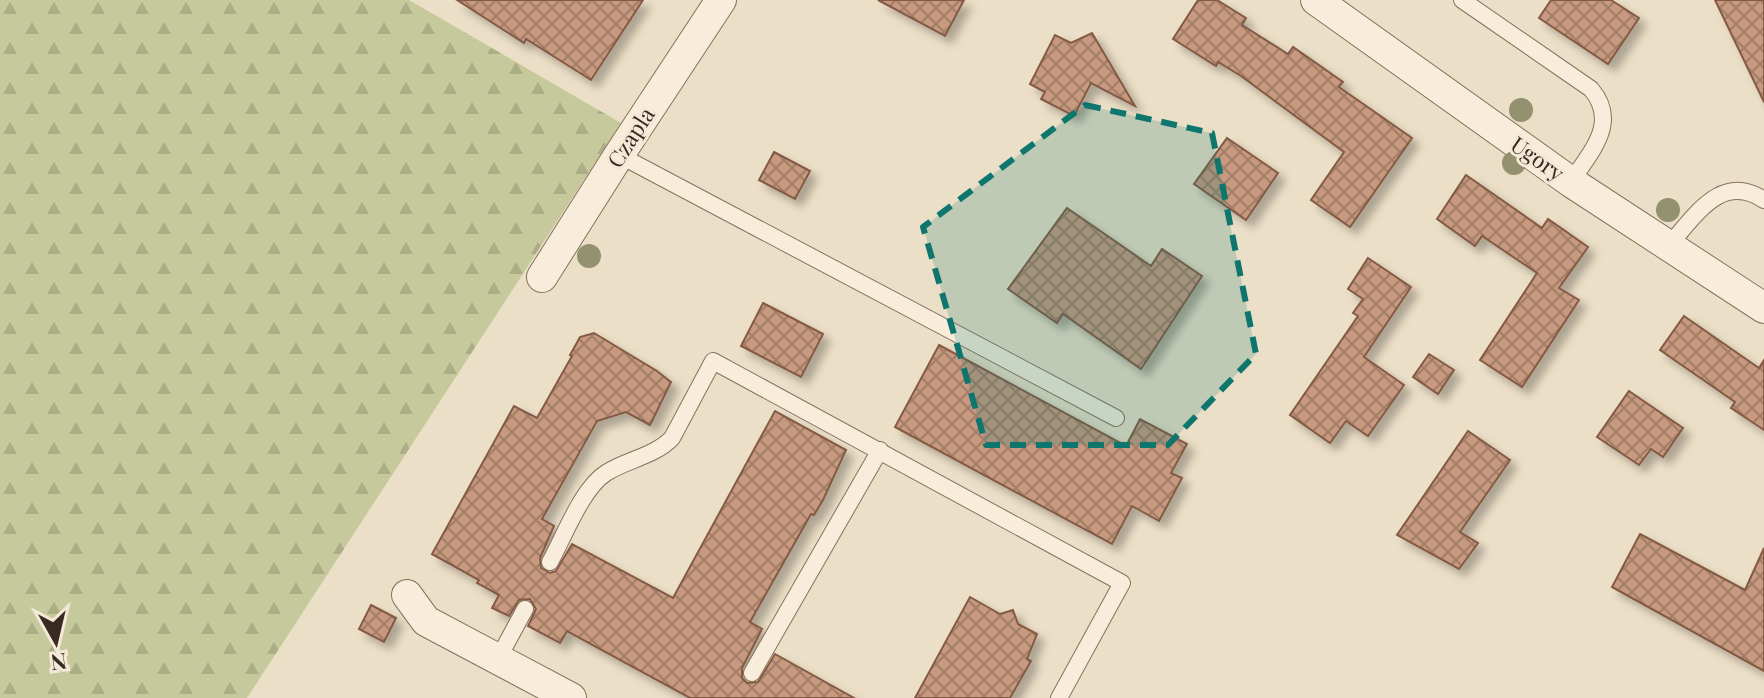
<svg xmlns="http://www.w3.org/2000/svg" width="1764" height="698" font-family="'Playfair Display',serif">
<defs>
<pattern id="forest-firs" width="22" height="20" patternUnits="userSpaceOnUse" patternTransform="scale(2)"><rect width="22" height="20" fill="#c6c99b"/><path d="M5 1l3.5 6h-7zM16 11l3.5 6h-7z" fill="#abad85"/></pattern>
<pattern id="building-cross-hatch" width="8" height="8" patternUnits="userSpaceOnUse" patternTransform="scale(2)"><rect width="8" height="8" fill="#c7997f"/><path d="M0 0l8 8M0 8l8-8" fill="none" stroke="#a27d68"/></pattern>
<filter id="shadow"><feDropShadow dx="7" dy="7" stdDeviation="4" flood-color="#0004"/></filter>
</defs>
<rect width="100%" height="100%" fill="#ecdfc7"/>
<path fill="url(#forest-firs)" d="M0 0H409L621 123 247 698H0Z"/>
<g fill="url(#building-cross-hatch)" stroke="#845a45" stroke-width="2" filter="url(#shadow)">
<path d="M457 0H643L591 80 526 39 524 43Z"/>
<path d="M878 0H964L945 36Z"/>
<path d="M1198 0H1217L1246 18 1242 25 1288 54 1293 47 1343 82 1339 87 1412 138 1350 227 1311 200 1344 152 1241 76 1218 62 1216 66 1173 39Z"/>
<path d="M1551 0H1611L1639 18 1608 64 1539 18Z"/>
<path d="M1715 0H1764V102Z"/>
<path d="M1092 33 1135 106 1091 83 1074 116 1041 99 1045 92 1030 84 1055 35 1071 43Z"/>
<path d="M1227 138 1278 173 1246 220 1194 184Z"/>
<path d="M774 152 810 171 795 199 759 180Z"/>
<path d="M1466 175 1542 228 1548 219 1588 247 1559 288 1579 300 1522 387 1480 360 1537 273 1482 236 1475 246 1437 219Z"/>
<path d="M1067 208 1151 266 1162 249 1202 276 1141 369 1063 314 1057 323 1008 289Z"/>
<path d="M1368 258 1411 287 1364 357 1404 385 1368 436 1346 421 1330 443 1290 415 1358 316 1353 313 1363 299 1348 289Z"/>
<path d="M763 303 823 334 801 377 741 346Z"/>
<path d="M1684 316 1759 368 1764 360V430L1731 408 1735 402 1660 350Z"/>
<path d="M594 333 657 371 671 382 650 425 626 412 597 421 542 519 554 526 540 558 541 568 550 573 556 571 572 544 673 598 775 411 846 450 823 500 814 515 811 514 750 622 762 629 742 668V678L747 683 758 682 775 654 854 698H690L567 631 560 643 528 626 536 609 530 599 519 600 509 616 492 608 499 595 477 583 479 580 432 554 514 406 537 418 572 356 570 355 580 337Z"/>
<path d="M939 345 1126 446 1140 419 1187 444 1171 473 1182 478 1159 521 1132 506 1112 544 895 427Z"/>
<path d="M1429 354 1454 370 1438 394 1413 377Z"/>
<path d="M1629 391 1683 428 1663 457 1651 449 1639 465 1597 437Z"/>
<path d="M1468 431 1510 460 1460 532 1478 543 1459 569 1397 535Z"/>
<path d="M1640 534 1745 590 1764 548V671L1612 587Z"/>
<path d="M970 597 1000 614 1013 610 1018 624 1037 634 1027 659 1031 661 1010 698H915Z"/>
<path d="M371 605 396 618 384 642 359 629Z"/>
</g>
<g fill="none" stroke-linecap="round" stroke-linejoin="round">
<defs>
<g id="lane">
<path d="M1462 0 1591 89C1620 123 1590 152 1571 182"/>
<path d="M619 155 1116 418"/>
<path d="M1668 246C1695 217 1721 171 1764 200"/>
<path d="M550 562C564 537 582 488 606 473 626 460 655 456 672 438L713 361 1122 583 1059 698"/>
<path d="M498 659 525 609"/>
<path d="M752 673 880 450"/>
</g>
<g id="street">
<path d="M1316 0 1571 182 1764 308"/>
<path d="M542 277 619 155 721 0"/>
<path d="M407 595 426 621 571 698"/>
</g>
</defs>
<use href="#lane" stroke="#86715d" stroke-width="18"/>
<use href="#street" stroke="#86715d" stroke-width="32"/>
<use href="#lane" stroke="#f7edda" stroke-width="16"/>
<use href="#street" stroke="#f7edda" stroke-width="30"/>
</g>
<g fill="#939170">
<circle cx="1521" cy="110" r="12"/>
<circle cx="1514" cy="163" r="12"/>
<circle cx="1668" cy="210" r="12"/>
<circle cx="589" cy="256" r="12"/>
</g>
<path fill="#0f766e" fill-opacity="0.2" stroke="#0f766e" stroke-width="6" stroke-dasharray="16 10" stroke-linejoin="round" d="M1085 105 1212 133 1256 354 1168 445H986L923 227Z"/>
<g text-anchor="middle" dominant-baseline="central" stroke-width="6" stroke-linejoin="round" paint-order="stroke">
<g font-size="22" fill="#372a20" stroke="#f3e9d6">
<text transform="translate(630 137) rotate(-57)">Czapla</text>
<text transform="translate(1538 158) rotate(35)">Ugory</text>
</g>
</g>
<g transform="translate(56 642) rotate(172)" stroke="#f3e9d6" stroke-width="6" paint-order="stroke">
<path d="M0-6L14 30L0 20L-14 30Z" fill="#372a20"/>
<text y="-12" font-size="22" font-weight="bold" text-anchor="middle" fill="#372a20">N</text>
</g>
</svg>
